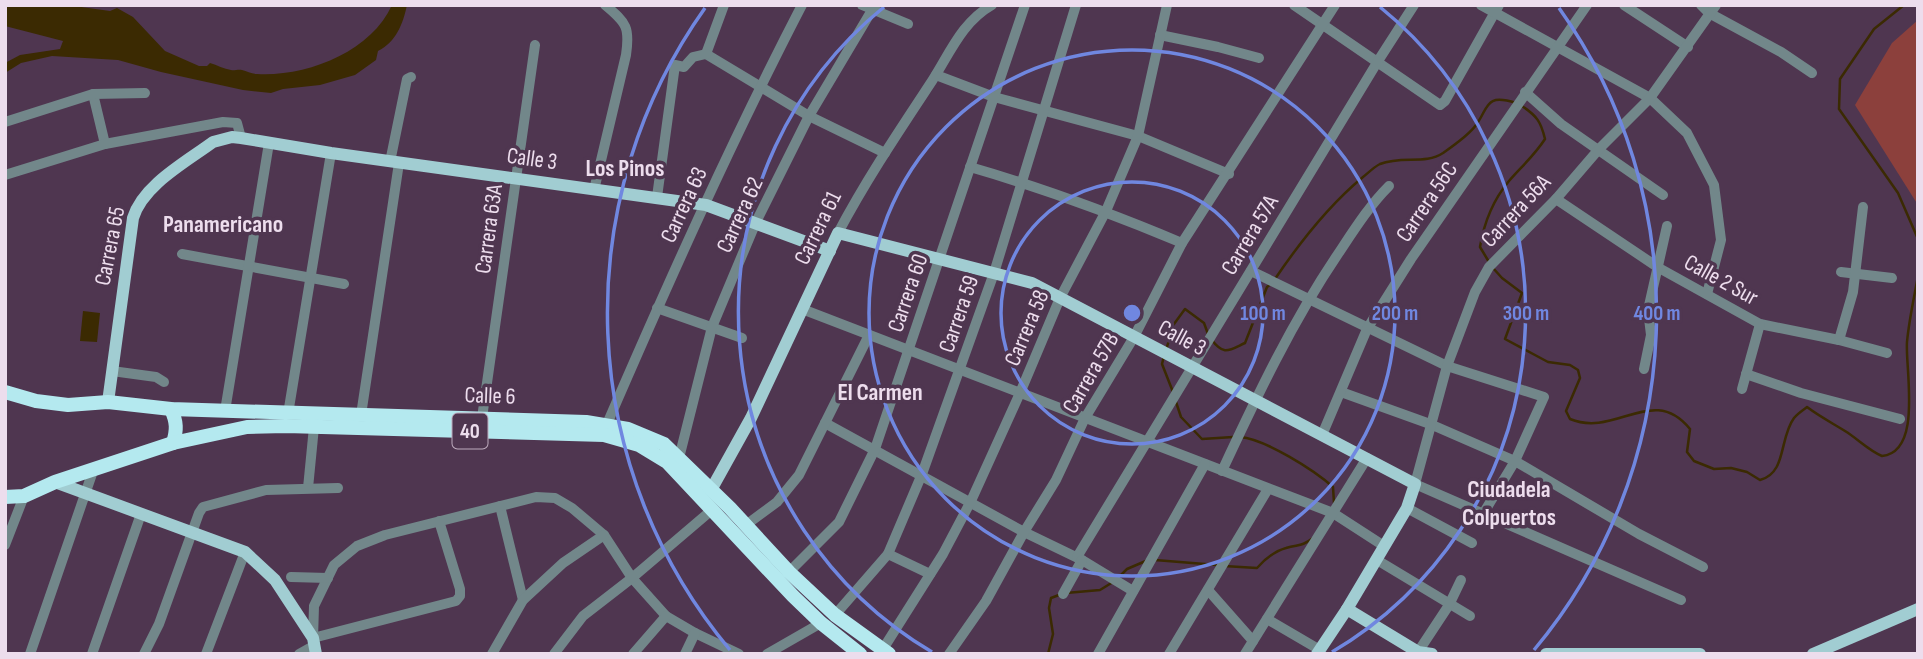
<svg xmlns="http://www.w3.org/2000/svg" width="1923" height="659" font-family="'Sofia Sans Condensed',sans-serif">
<rect width="100%" height="100%" fill="#4f3650"/>
<path fill="#8c403c" d="M1918 20V205L1855 105 1892 43Z"/>
<g fill="#3b2a02">
<path d="M5 5H67L110 11 117 8 133 17 165 51 199 66H207L210 63C217 65 224 69 231 70 234 71 238 69 242 70 247 71 251 74 257 74 306 77 371 52 392 5H407C403 24 396 42 378 51L376 60 355 75 320 85 283 89 271 93 243 90 161 72 118 60 52 56 21 63 5 73V63L20 55 60 49 63 41 5 26Z"/>
<path d="M83 311 100 313 97 342 80 341Z"/>
</g>
<g fill="none" stroke-linecap="round" stroke-linejoin="round">
<g stroke="#3b2a02" stroke-width="2.5">
<path d="M1904 5 1874 29 1840 79 1839 109 1898 193 1918 239"/>
<path d="M1489 262 1480 247C1484 223 1493 200 1509 181 1521 167 1534 156 1545 139 1541 122 1537 116 1522 106"/>
<path d="M1493 268 1502 278 1522 293 1505 339 1548 362 1570 365 1578 370 1580 378 1566 411 1570 419C1616 438 1653 383 1690 429L1687 452 1694 461 1714 469 1731 468 1747 472 1760 480C1787 473 1779 438 1794 418 1797 414 1803 410 1807 407 1819 416 1832 423 1845 431 1858 439 1868 450 1882 456 1923 452 1905 369 1907 342 1909 320 1914 298 1918 276"/>
<path d="M1275 279C1300 242 1328 206 1363 177 1368 173 1374 167 1380 164 1402 155 1425 165 1443 153 1453 146 1469 135 1476 125 1489 108 1484 93 1516 103"/>
<path d="M1211 339C1224 356 1228 351 1245 343L1267 287 1271 284"/>
<path d="M1166 350 1174 324 1185 309 1204 323 1208 334"/>
<path d="M1164 356 1162 364 1173 392"/>
<path d="M1176 402 1181 417 1202 439 1233 437"/>
<path d="M1240 437C1265 439 1314 470 1333 487L1334 503"/>
<path d="M1155 560 1217 565"/>
<path d="M1224 566 1257 568C1265 559 1275 551 1286 548 1299 544 1301 547 1313 538"/>
<path d="M1118 578 1127 569 1148 560"/>
<path d="M1066 593 1100 590 1113 582"/>
<path d="M1048 654 1053 634 1049 608 1051 598 1059 595"/>
</g>
<g stroke="#72878a" stroke-width="10">
<path d="M862 5 908 24"/>
<path d="M1294 5 1440 105 1445 101 1499 5"/>
<path d="M1481 5 1650 98 1687 133 1714 185 1721 240 1707 294"/>
<path d="M1624 5 1688 47"/>
<path d="M1701 5 1709 13 1781 52 1812 73"/>
<path d="M1160 35 1218 47 1259 58"/>
<path d="M706 54 809 116 885 153"/>
<path d="M706 54 724 5"/>
<path d="M936 75 994 97 1138 136 1229 174"/>
<path d="M1525 92 1561 124 1663 195"/>
<path d="M93 94 105 144"/>
<path d="M5 122 93 94 145 93"/>
<path d="M390 162 407 79 411 77"/>
<path d="M970 167C1043 188 1113 214 1182 243"/>
<path d="M5 175 105 144 223 122 237 123 241 138"/>
<path d="M594 190 626 55C630 28 627 23 605 5"/>
<path d="M657 197 675 65 684 67 693 57 706 54"/>
<path d="M1556 199 1659 268 1760 324 1839 340 1887 353"/>
<path d="M838 233C866 180 899 131 932 81 950 53 962 22 992 5"/>
<path d="M182 254 344 284"/>
<path d="M1251 271 1447 366 1544 397 1515 461 1483 514"/>
<path d="M1841 272 1892 278"/>
<path d="M657 308 742 338"/>
<path d="M802 309 1333 513 1384 546"/>
<path d="M1839 340 1853 292 1863 207"/>
<path d="M1644 369 1651 335 1648 310 1667 226"/>
<path d="M112 371 156 377 164 382"/>
<path d="M1746 374 1801 393 1900 419"/>
<path d="M1742 389 1760 324"/>
<path d="M1341 392 1430 424 1515 461 1639 534 1703 567"/>
<path d="M225 411 269 143"/>
<path d="M288 414 331 153"/>
<path d="M361 415 399 163"/>
<path d="M482 418 535 45"/>
<path d="M825 423 1024 532 1082 560 1133 591"/>
<path d="M607 424C668 283 731 142 802 5"/>
<path d="M1322 435 1367 329 1411 259 1587 5"/>
<path d="M679 458 712 327 756 222 809 116 875 5"/>
<path d="M1222 471C1257 396 1292 322 1338 254 1354 230 1369 206 1389 186"/>
<path d="M308 488 314 427"/>
<path d="M500 506 523 600"/>
<path d="M1407 508 1472 543"/>
<path d="M439 521 460 589V596L456 601 313 638 314 606 334 565 357 546 385 535 536 497 555 498 572 508 604 535 632 578 666 616 695 633 739 654"/>
<path d="M746 525 777 502 799 475 869 335"/>
<path d="M5 545 24 496"/>
<path d="M888 554 930 574"/>
<path d="M1077 557 1378 61 1414 5"/>
<path d="M1377 560 1470 616"/>
<path d="M789 572 839 522 875 449 1025 5"/>
<path d="M291 577 328 578"/>
<path d="M1208 590 1253 641"/>
<path d="M1063 594 1082 560"/>
<path d="M1681 600 1415 484 1447 366 1475 292 1489 267 1556 199 1599 149 1650 98 1716 5"/>
<path d="M835 615 888 554 922 474 994 273 1076 5"/>
<path d="M1267 619 1320 650"/>
<path d="M883 649 943 554 971 501 1020 393 1060 298 1106 211 1138 136 1167 5"/>
<path d="M1418 652 1449 605 1461 580"/>
<path d="M30 654 93 471"/>
<path d="M92 654 141 514"/>
<path d="M144 654 159 624 199 513 203 507 266 490 338 488"/>
<path d="M206 654 245 552"/>
<path d="M299 654 315 645"/>
<path d="M492 654 523 600 563 563 604 535"/>
<path d="M554 654 583 616 632 578 713 509"/>
<path d="M633 654 666 616"/>
<path d="M685 654 695 633"/>
<path d="M767 654 821 623"/>
<path d="M949 654 986 601 1024 532 1056 480 1085 418 1134 337 1182 243 1335 5"/>
<path d="M1098 654 1205 464"/>
<path d="M1169 654 1268 489"/>
<path d="M1245 654 1367 458"/>
</g>
<g stroke="#a1cdd2" stroke-width="12">
<path d="M108 402 133 218C143 185 186 162 213 142L232 137 241 138 331 153 706 205 830 251"/>
<path d="M55 482 245 552 275 580 313 638 316 654"/>
<path d="M711 490 751 418 838 233 1032 283 1415 484 1407 508 1347 609 1317 654"/>
<path d="M1347 609 1418 652 1432 654"/>
<path d="M1546 654H1700"/>
<path d="M1813 654 1918 609"/>
</g>
<g stroke="#b4e9ef" stroke-width="14">
<path d="M5 392 36 401 68 405 108 402 171 409 586 422 628 429 664 444 730 508 789 572 835 615 889 654"/>
<path d="M171 409C177 422 177 430 173 443"/>
<path d="M5 497 24 496 55 482 173 443 247 427 286 426 604 435 639 445 667 462 793 596 821 623 860 654"/>
</g>
</g>
<g fill="none" stroke="#7087e0" stroke-width="3.5">
<circle cx="1132" cy="313" r="131"/>
<circle cx="1132" cy="313" r="263"/>
<path d="M932 652A394 394 0 0 1 884 7M1380 7A394 394 0 0 1 1332 652"/>
<path d="M730 650A525 525 0 0 1 705 8M1559 8A525 525 0 0 1 1534 650"/>
</g>
<g text-anchor="middle" dominant-baseline="central" stroke-width="7" stroke-linejoin="round" paint-order="stroke">
<rect fill="#4f3650" stroke="#beabbe" stroke-width="2" x="452.5" y="413.5" width="35" height="35" rx="5"/>
<g font-size="21" font-weight="bold" fill="#eddded">
<text x="470" y="431">40</text>
</g>
<g font-size="23" fill="#eddded" stroke="#4f3650">
<text transform="translate(532 159) rotate(8)">Calle 3</text>
<text transform="translate(1427 202) rotate(-56)">Carrera 56C</text>
<text transform="translate(684 205) rotate(-65)">Carrera 63</text>
<text transform="translate(1516 211) rotate(-47)">Carrera 56A</text>
<text transform="translate(740 215) rotate(-65)">Carrera 62</text>
<text transform="translate(818 228) rotate(-64)">Carrera 61</text>
<text transform="translate(489 229) rotate(-82)">Carrera 63A</text>
<text transform="translate(1250 235) rotate(-59)">Carrera 57A</text>
<text transform="translate(110 246) rotate(-79)">Carrera 65</text>
<text transform="translate(1721 280) rotate(29)">Calle 2 Sur</text>
<text transform="translate(908 293) rotate(-71)">Carrera 60</text>
<text transform="translate(959 314) rotate(-71)">Carrera 59</text>
<text transform="translate(1027 328) rotate(-67)">Carrera 58</text>
<text transform="translate(1182 338) rotate(28)">Calle 3</text>
<text transform="translate(1091 373) rotate(-60)">Carrera 57B</text>
<text transform="translate(490 396) rotate(2)">Calle 6</text>
</g>
<g font-size="24" font-weight="bold" fill="#eddded" stroke="#4f3650">
<text x="625" y="168">Los Pinos</text>
<text x="223" y="224">Panamericano</text>
<text x="880" y="392">El Carmen</text>
<text x="1509" y="489">Ciudadela<tspan x="1509" dy="28">Colpuertos</tspan></text>
</g>
</g>
<circle cx="1132" cy="313" r="10" fill="#7087e0" stroke="#4f3650" stroke-width="3.5"/>
<g font-size="21" text-anchor="middle" font-weight="bold" fill="#7087e0" stroke="#4f3650" stroke-width="7" stroke-linejoin="round" paint-order="stroke">
<text x="1263" y="320">100 m</text>
<text x="1395" y="320">200 m</text>
<text x="1526" y="320">300 m</text>
<text x="1657" y="320">400 m</text>
</g>
<rect width="1923" height="659" fill="none" stroke="#eddded" stroke-width="14"/>
</svg>
